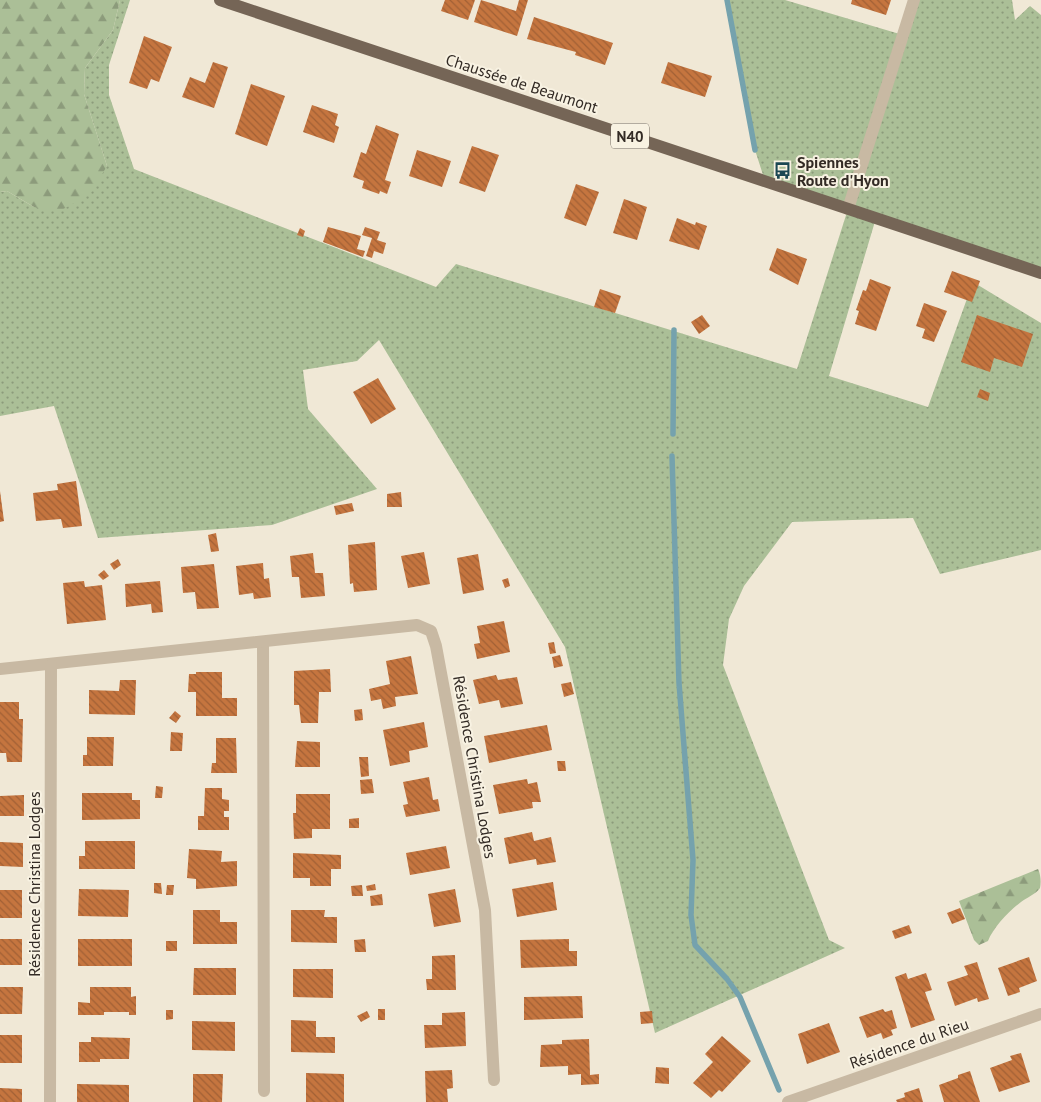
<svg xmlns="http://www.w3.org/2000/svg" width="1041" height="1102" font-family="'PT Sans',sans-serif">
<defs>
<pattern id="grass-dots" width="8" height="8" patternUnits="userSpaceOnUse" patternTransform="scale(1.25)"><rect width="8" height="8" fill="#abbf97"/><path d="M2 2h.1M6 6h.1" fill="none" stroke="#8c9b7b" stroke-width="1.8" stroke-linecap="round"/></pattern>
<pattern id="forest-firs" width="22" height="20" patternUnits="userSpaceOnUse" patternTransform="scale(1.25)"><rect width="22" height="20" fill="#abbf97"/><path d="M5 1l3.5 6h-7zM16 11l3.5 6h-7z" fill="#8c9b7b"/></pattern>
<pattern id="building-back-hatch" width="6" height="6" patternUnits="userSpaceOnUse" patternTransform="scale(1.25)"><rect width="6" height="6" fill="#c5753f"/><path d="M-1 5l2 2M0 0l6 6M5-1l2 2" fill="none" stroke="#a16035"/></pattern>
</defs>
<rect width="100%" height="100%" fill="#f0e8d6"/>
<path fill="url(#grass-dots)" d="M120 0H130L109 65V95L134 169 436 287 456 264 797 369 848 209 765 181 755 150 727 0H785L903 35 914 0H1012L1015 20 1030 6 1041 15V273L876 218 829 376 928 407 973 282 1041 323V550L940 574 913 518 792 522 744 586 729 619 723 665 829 940 845 948 655 1033 565 647 379 340 357 361 303 370 308 409 377 489 272 525 98 538 54 406 0 416V192L7 191 34 207 107 166 84 94 85 68 113 30Z"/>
<g fill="url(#forest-firs)">
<path d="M0 0H120L113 30 85 68 84 94 107 166 90 194 58 212 34 207 7 191 0 192Z"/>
<path d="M1038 869C1041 875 1041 883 1040 888 1036 894 1026 898 1021 902 1009 911 993 928 988 941L979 945 974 940 959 901Z"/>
</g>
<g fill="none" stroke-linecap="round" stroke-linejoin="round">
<g stroke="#75a2ad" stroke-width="5.5">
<path d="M727 0 755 150"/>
<path d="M673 434 674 330"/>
<path d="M672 456 679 683 693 860 691 915 695 945 727 979 740 997 779 1090"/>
</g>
</g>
<g fill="url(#building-back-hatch)">
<path d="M445 0H475L468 20 441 11Z"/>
<path d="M481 0 516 11 519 0H528L517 36 474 22Z"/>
<path d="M852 0H891L886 15 851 4Z"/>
<path d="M534 17 613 43 605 65 575 55 576 52 527 39Z"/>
<path d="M144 36 172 47 159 82 151 79 147 89 129 83Z"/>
<path d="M213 62 228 67 214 108 182 97 190 77 205 83Z"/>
<path d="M668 62 712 76 705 97 661 83Z"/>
<path d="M251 84 285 96 267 146 235 134Z"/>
<path d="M312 105 338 114 335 125 339 127 334 143 303 132Z"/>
<path d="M376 125 399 134 385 180 391 182 387 194 380 191 379 194 362 188 364 181 353 177 361 152 366 154Z"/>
<path d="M472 146 499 155 485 192 459 183Z"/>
<path d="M417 150 451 161 442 187 409 176Z"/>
<path d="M576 184 599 192 586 226 564 218Z"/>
<path d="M624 199 647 207 637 240 613 233Z"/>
<path d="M677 218 695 225 696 222 707 226 699 250 669 241Z"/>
<path d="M328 227 361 236 357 249 365 251 363 257 323 242Z"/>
<path d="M365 227 380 232 377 240 386 243 383 254 374 251 372 258 366 256 372 238 362 235Z"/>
<path d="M300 228 305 231 303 237 297 235Z"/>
<path d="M777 248 807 259 798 285 769 270Z"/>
<path d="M952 271 980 281 972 302 944 292Z"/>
<path d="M870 279 891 287 876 331 855 324 859 311 856 310 863 290 866 291Z"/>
<path d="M600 289 621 296 615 313 594 307Z"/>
<path d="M924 303 947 311 934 342 922 338 925 329 916 326Z"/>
<path d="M702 315 710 326 699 334 691 322Z"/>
<path d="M977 315 1033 334 1022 367 994 358 990 372 961 362Z"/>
<path d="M378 378 396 409 371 424 353 392Z"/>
<path d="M980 389 990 393 988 401 977 397Z"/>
<path d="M76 481 82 526 63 528 61 519 36 521 33 493 58 490 57 484Z"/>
<path d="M0 491 4 521 0 522Z"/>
<path d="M401 492 402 507H387V494Z"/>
<path d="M352 503 354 511 336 515 334 506Z"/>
<path d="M216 533 219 551 211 552 208 535Z"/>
<path d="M375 542 377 590 354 592 353 583 350 584 348 545Z"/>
<path d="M424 552 430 584 408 588 401 556Z"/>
<path d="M313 553 315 573H323L325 596 301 598 299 577H292L290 556Z"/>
<path d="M478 554 484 590 463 594 457 558Z"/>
<path d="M118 559 121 565 114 570 110 564Z"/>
<path d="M263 563 264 579 269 578 271 597 254 599 253 593 239 595 236 566Z"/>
<path d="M214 564 219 608 197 609 195 592 183 593 181 567Z"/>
<path d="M104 570 109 576 103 580 98 575Z"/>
<path d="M508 578 510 586 505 588 502 580Z"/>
<path d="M84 581 85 587 102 585 106 620 67 624 63 583Z"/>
<path d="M160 581 163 612 152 613 151 604 126 607 125 584Z"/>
<path d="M504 621 510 652 477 659 474 644 480 643 477 626Z"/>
<path d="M554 642 556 653 550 654 548 643Z"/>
<path d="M560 655 563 666 554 668 552 657Z"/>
<path d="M411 656 418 694 395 697 396 706 383 709 381 699 371 701 369 689 390 684 386 661Z"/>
<path d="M330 669 331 692H319L318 723H301L299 705H294V671Z"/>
<path d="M196 672H222V698H237V716H196V692H188L189 674H196Z"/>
<path d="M496 675 498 680 517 677 523 704 501 708 499 700 479 704 473 680Z"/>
<path d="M120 680H136L135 715 89 714V690L119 691Z"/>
<path d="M571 682 574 694 564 697 561 684Z"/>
<path d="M0 702H19V719H23L22 762H7L6 753H0Z"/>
<path d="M362 709 363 720 355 721 354 710Z"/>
<path d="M175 711 181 716 176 723 169 718Z"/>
<path d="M424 722 428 747 409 751 410 762 390 766 383 730Z"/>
<path d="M547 725 552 750 489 763 484 736Z"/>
<path d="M171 732 183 733 182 751H170Z"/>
<path d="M87 737H114L113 766H83V755H87Z"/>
<path d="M216 738H236L237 773H211L212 763H216Z"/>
<path d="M297 741 320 742V767H295Z"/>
<path d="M359 757H368L369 776 361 777Z"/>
<path d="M557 761H565L566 771H558Z"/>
<path d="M429 777 433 800 438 799 440 811 406 817 403 805 408 804 403 782Z"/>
<path d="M372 779 374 793 361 794 360 780Z"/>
<path d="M527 779 528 784 537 782 541 802H532L533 808 499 814 493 785Z"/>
<path d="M156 786 163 787 162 798H155Z"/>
<path d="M205 788H222V799L229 800V811H224V817H229V830H198V816H204Z"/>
<path d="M82 793H132V800H140V819L82 820Z"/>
<path d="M296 794H330V829H312V838L294 839 293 813H296Z"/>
<path d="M24 795V816H0V796Z"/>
<path d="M359 818V828H349V819Z"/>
<path d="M532 832 534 841 551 837 556 862 537 865 536 859 509 864 504 838Z"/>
<path d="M85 841H135V869H79V856H85Z"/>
<path d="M0 842 23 843V867L0 866Z"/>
<path d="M446 846 450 868 410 875 406 853Z"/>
<path d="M189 849 222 851 221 862 237 861V886L196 889V879L187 878Z"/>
<path d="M293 853 341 855V869H331V886H310V878H293Z"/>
<path d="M553 882 557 910 517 917 512 889Z"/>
<path d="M154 883H161L162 894 154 893Z"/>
<path d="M375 884 376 890 367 891 366 886Z"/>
<path d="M167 885H174L173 895H166Z"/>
<path d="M362 885 363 896H352L351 886Z"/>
<path d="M79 889 129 890 128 917 78 916Z"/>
<path d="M455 889 461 922 434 927 428 894Z"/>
<rect x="0" y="890" width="22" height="28"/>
<path d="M382 894 383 905 371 906 370 896Z"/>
<path d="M960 908 965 919 952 924 947 913Z"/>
<path d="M193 910H220V922H237V944H193Z"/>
<path d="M291 910H325L324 917H337V943L291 942Z"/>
<path d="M909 925 912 933 895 939 892 931Z"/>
<rect x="0" y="939" width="22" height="26"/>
<rect x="78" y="939" width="54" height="27"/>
<path d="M365 939 366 952H355L354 940Z"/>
<path d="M569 939V951H577V966L521 968 520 940Z"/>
<rect x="166" y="941" width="11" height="10"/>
<path d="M455 955 456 990H427L426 979H432V956Z"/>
<path d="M1029 957 1037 981 1019 988 1020 992 1008 996 998 968Z"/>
<path d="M977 962 989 999 978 1002 977 998 955 1006 947 982 968 975 964 966Z"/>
<path d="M194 968H236V995H193Z"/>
<path d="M293 969H333V998L293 997Z"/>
<path d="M906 973 908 979 926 973 932 990 925 992 935 1020 911 1028 895 977Z"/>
<path d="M0 987H23L22 1014H0Z"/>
<path d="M90 987H131V997L136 996V1015H129V1012H104V1015H78V1002L90 1003Z"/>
<path d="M582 996 583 1018 524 1020V997Z"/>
<rect x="378" y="1009" width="7" height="11"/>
<path d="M883 1009 885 1012 892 1010 897 1028 891 1030 893 1035 883 1039 881 1033 867 1038 859 1017Z"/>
<path d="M166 1010H173V1019L166 1020Z"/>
<path d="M367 1011 370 1017 361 1022 357 1016Z"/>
<path d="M652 1011 653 1023 641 1024 640 1012Z"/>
<path d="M465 1012 466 1046 425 1048 424 1025H442V1013Z"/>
<path d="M291 1020 316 1021V1037H335V1053L291 1052Z"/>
<path d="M192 1021 235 1022V1051L192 1050Z"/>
<path d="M829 1023 840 1052 807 1064 798 1034Z"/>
<rect x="0" y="1035" width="22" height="28"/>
<path d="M722 1036 751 1061 722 1092 719 1090 711 1098 693 1083 713 1062 705 1054Z"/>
<path d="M91 1037 130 1038 129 1059H100V1062H79V1042H91Z"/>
<path d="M589 1039 590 1075 599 1074V1084L581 1085V1074L568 1075V1066L540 1067 541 1045 562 1044V1040Z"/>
<path d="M1021 1053 1030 1082 999 1092 990 1068 1012 1060 1010 1056Z"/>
<path d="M656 1067 669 1068V1084L655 1083Z"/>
<path d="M452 1070 453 1088 447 1089 448 1102H426L425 1071Z"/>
<path d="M970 1071 980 1102H944L939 1085 958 1078V1075Z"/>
<path d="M306 1073 344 1074V1102H306Z"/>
<path d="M193 1074H223L222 1102H193Z"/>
<path d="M77 1084 129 1085V1102H77Z"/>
<path d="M0 1088 22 1089V1102H0Z"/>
<path d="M919 1088 923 1102H897L896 1100 905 1097 904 1093Z"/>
</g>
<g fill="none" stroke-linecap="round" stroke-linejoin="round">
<g stroke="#c8b9a3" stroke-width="12">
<path d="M848 209 914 0"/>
<path d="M263 642 264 1091"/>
<path d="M0 669 417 625 431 631 436 646 485 910 494 1080"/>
<path d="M50 1102 51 665"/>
<path d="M788 1102 1041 1014"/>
</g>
<path stroke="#756556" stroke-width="12" d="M220 0 1041 273"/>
</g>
<defs>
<symbol id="bus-bare" viewBox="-9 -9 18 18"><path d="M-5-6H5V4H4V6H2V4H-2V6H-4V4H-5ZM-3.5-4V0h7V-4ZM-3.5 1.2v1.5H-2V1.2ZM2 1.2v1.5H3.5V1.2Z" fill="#1b4753" stroke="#f8f2e2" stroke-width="2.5" paint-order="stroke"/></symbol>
</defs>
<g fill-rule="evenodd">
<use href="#bus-bare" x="770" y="158" width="25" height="25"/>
</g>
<g text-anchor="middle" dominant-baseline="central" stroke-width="4" stroke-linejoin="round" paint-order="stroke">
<rect fill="#f8f2e2" stroke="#6e675e" stroke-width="1" x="611" y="123.5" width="38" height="25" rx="4"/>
<g font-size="15" font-weight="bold" fill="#332b25">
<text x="630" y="136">N40</text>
</g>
<g font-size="16" fill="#332b25" stroke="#f8f2e2">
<text transform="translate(522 83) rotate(18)">Chaussée de Beaumont</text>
<text transform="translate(475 767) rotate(80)">Résidence Christina Lodges</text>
<text transform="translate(34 884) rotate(-90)">Résidence Christina Lodges</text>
<text transform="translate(909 1043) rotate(-19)">Résidence du Rieu</text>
</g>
<g font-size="16" font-weight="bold" fill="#332b25" stroke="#f8f2e2" text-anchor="start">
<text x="797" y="162">Spiennes<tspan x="797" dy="18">Route d'Hyon</tspan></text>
</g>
</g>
</svg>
